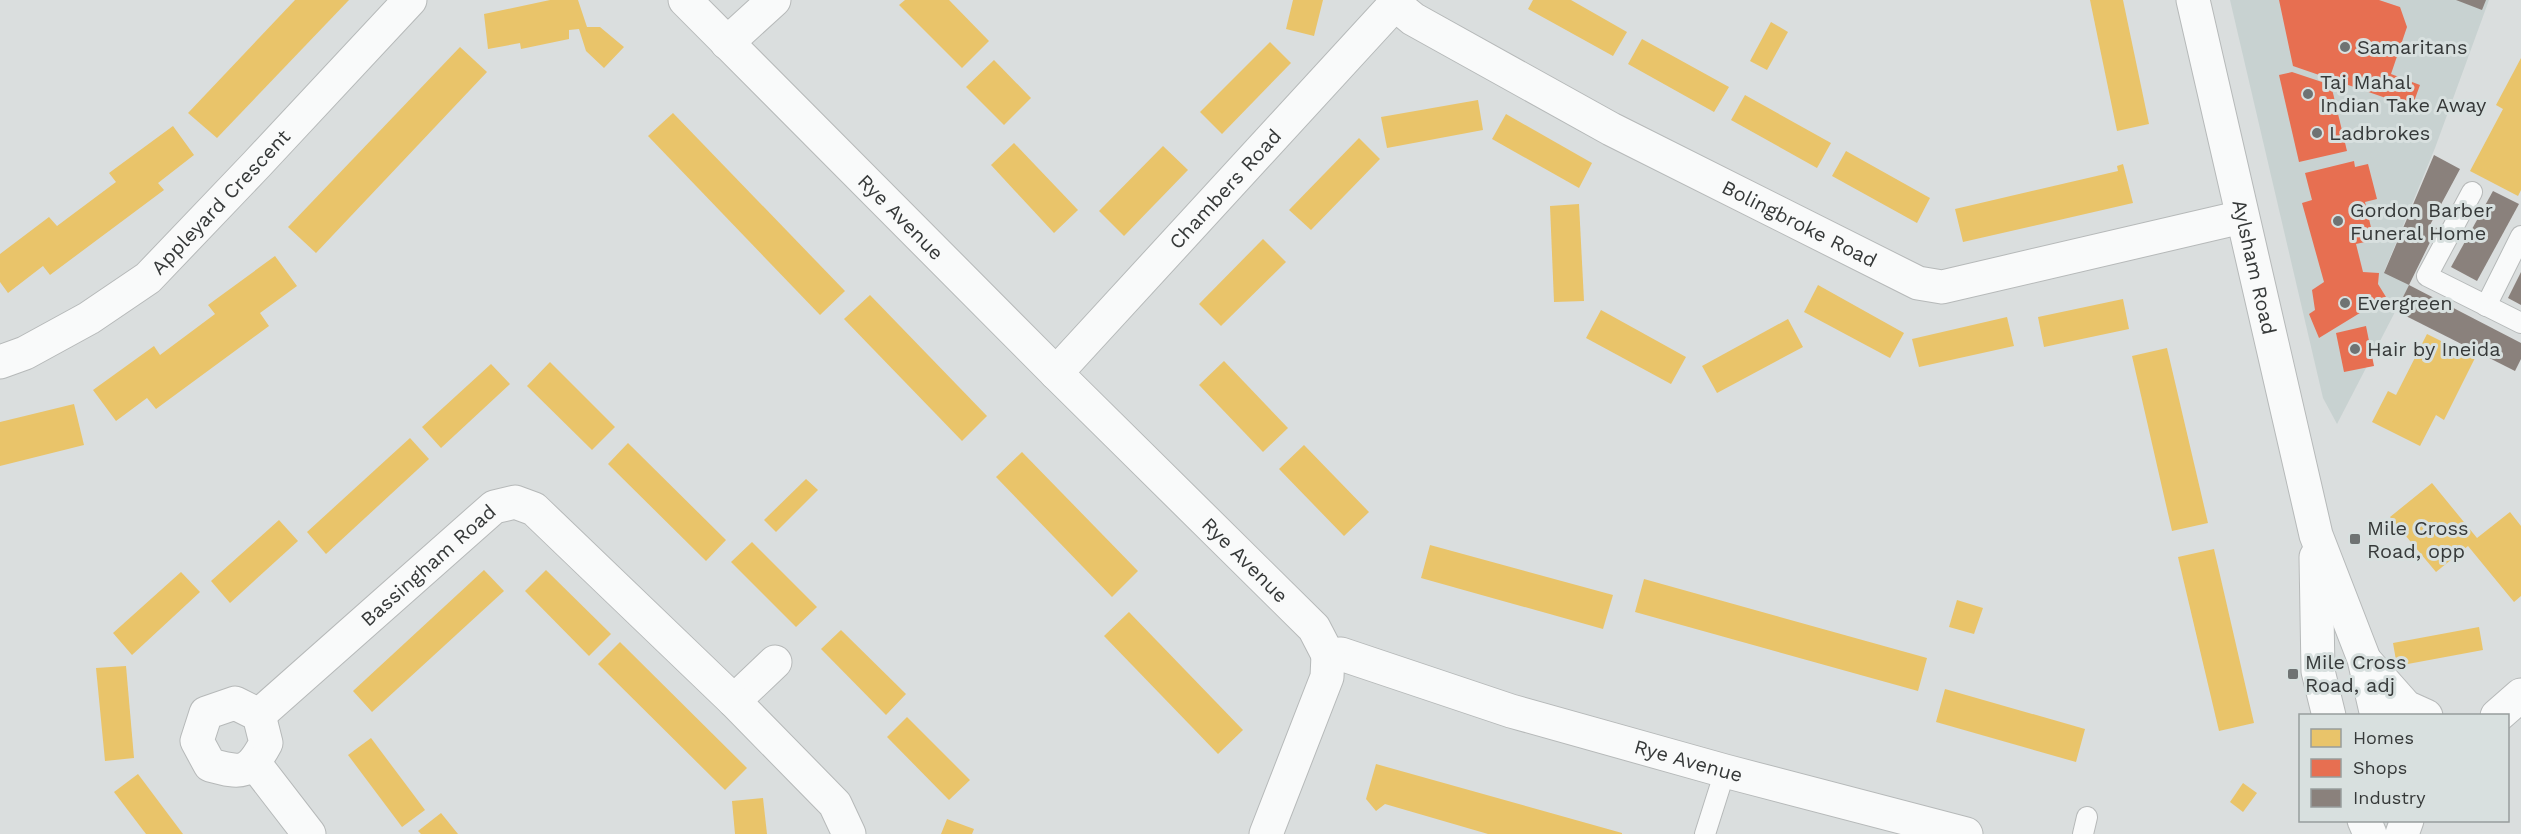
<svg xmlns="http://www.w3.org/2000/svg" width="2521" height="834" font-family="'Work Sans',sans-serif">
<rect width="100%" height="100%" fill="#dadede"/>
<path fill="#c8d2d1" d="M2230 0H2489L2435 148 2384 272 2409 285 2337 424 2323 398Z"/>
<g fill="#e9c46a">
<path d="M295 0H349L217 138 188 113Z"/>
<path d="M550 0H578L587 27H600L624 47 604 68 586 51 579 29 569 30V39L521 49 520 43 488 49 484 14Z"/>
<path d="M905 0H949L989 41 962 68 899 5Z"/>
<path d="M1293 0H1323L1314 36 1286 29Z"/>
<path d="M1533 0H1571L1627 32 1613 56 1528 9Z"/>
<path d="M2090 0H2123L2149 124 2117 131Z"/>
<path d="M1771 22 1788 32 1767 70 1750 61Z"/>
<path d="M1642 39 1729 87 1714 112 1628 64Z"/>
<path d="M1270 42 1291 63 1222 134 1200 112Z"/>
<path d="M460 47 487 72 316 253 288 227Z"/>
<path d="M2521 58V190L2518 196 2470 171 2503 109 2496 105Z"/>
<path d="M994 60 1031 98 1004 125 966 87Z"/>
<path d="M1745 95 1831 143 1817 168 1731 120Z"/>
<path d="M1478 100 1483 130 1387 148 1381 117Z"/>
<path d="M673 113 845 291 820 315 648 136Z"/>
<path d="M1506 114 1592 163 1579 188 1492 139Z"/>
<path d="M173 126 194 155 158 183 164 190 50 275 43 266 8 293 0 282V254L49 217 57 226 116 182 109 173Z"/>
<path d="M1359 138 1380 159 1311 230 1289 210Z"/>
<path d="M1014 143 1078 210 1054 233 991 165Z"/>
<path d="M1163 146 1188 170 1124 236 1099 211Z"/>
<path d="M1846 151 1930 198 1917 223 1832 176Z"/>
<path d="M2123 164 2133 203 1963 242 1955 209 2118 171 2117 166Z"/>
<path d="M1579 204 1584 301 1554 302 1550 206Z"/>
<path d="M1263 239 1286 262 1221 326 1199 304Z"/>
<path d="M275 256 297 286 260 313 269 326 156 409 147 398 116 421 93 390 154 346 160 355 215 314 208 305Z"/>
<path d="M1818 285 1904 333 1890 358 1804 312Z"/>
<path d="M870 295 987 416 962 441 844 319Z"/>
<path d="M2123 299 2129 329 2044 347 2038 317Z"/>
<path d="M1601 310 1686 357 1671 384 1586 338Z"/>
<path d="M2007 317 2014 346 1919 367 1912 339Z"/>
<path d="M1788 319 1803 347 1717 393 1702 366Z"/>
<path d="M2427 334 2475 358 2444 420 2436 415 2420 446 2372 422 2388 391 2396 395Z"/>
<path d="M2167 348 2208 523 2172 531 2132 356Z"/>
<path d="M1224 361 1288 428 1263 452 1199 385Z"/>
<path d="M550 362 615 427 592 450 527 386Z"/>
<path d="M491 364 510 384 441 448 422 427Z"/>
<path d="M74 404 84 445 0 466V422Z"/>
<path d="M410 438 429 459 326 554 307 532Z"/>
<path d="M628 443 726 540 706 561 608 464Z"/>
<path d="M1304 445 1369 512 1344 536 1279 469Z"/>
<path d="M1022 452 1138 571 1112 597 996 477Z"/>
<path d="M806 479 818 490 776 532 764 520Z"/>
<path d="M2432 483 2477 538 2510 512 2521 526V596L2514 602 2468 546 2436 572 2390 517Z"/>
<path d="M279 520 298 541 230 603 211 581Z"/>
<path d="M752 542 817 607 796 627 731 562Z"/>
<path d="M1430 545 1613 595 1603 629 1421 578Z"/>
<path d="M2214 549 2254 723 2219 731 2178 557Z"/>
<path d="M484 570 504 591 372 712 353 691Z"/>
<path d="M546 570 611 634 589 656 525 591Z"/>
<path d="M181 572 200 592 132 655 113 633Z"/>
<path d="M1644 579 1927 658 1918 691 1635 612Z"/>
<path d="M1957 600 1983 608 1974 634 1949 627Z"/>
<path d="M1129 612 1243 730 1218 754 1104 636Z"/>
<path d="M2479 627 2483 650 2397 666 2393 643Z"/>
<path d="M841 630 906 694 886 715 821 649Z"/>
<path d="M620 642 747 768 725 790 598 664Z"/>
<path d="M126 666 134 758 105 761 96 668Z"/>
<path d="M1945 689 2085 729 2076 762 1936 722Z"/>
<path d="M907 717 970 780 949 800 887 737Z"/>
<path d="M371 738 425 810 402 827 348 755Z"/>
<path d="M1376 764 1622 833V834H1488L1385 804 1376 811 1366 799Z"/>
<path d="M138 774 183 834H146L114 792Z"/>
<path d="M2243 783 2257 793 2243 812 2230 802Z"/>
<path d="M763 798 767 834H735L732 801Z"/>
<path d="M441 813 458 834H421L418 831Z"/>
<path d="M947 819 974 829 972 834H941Z"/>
</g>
<g fill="#e76f51">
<path d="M2279 0H2379L2400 7 2407 27 2391 74 2420 85 2412 107 2293 66Z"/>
<path d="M2292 72 2331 85 2347 151 2299 162 2279 75Z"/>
<path d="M2354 161 2355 167 2368 164 2377 199 2365 202 2374 240 2356 244 2363 272 2379 273 2378 284 2386 297 2319 338 2309 314 2315 310 2312 290 2324 282 2302 203 2312 200 2305 173Z"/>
<path d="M2366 326 2374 366 2344 372 2336 333Z"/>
</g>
<g fill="#8a817c">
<path d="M2456 0H2486L2482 10Z"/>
<path d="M2434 155 2460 169 2430 225 2437 228 2409 285 2384 273Z"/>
<path d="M2493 191 2519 204 2477 281 2451 267Z"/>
<path d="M2521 272V305L2508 298Z"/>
<path d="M2409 285 2521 343V359L2515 371 2396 311Z"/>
</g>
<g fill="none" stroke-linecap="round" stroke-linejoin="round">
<defs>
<g id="service">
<path d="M2472 192 2427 276 2521 323"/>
<path d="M2486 306 2521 236"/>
<path d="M1705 834 1725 771"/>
<path d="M2083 834 2087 817"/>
</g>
<g id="minor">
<path id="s1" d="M685 0 1056 373 1314 628 1328 655 1341 654 1511 711 1725 771 1966 834"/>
<path id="s2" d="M1394 0 1395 4 1413 19 1611 129 1918 283 1942 287 2242 217"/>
<path d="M727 43 774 0"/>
<path id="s3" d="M0 362 25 353 89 318 148 278 256 165 410 0"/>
<path id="s4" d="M1056 373 1395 4"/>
<path d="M734 701 775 662"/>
<path d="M235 703 259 715 266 743C249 774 243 774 210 765L197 741 206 713Z"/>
<path id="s5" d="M259 715 494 507 515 502 534 509 734 701 835 804 849 834"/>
<path d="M255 764 309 834"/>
<path d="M1266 834 1327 677 1328 655"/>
</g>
<g id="tertiary">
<path d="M2497 716 2521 695"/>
<path d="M2402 834 2407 820"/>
</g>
<g id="primary">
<path id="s6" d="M2193 0 2316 535 2364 659 2377 716"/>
<path d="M2316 557 2318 671 2329 716"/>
<path d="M2367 663 2406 707 2426 716"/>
<path d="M2364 820 2370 834"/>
</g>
</defs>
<use href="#service" stroke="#b6b9b9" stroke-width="22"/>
<use href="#minor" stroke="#b6b9b9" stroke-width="35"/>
<use href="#tertiary" stroke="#b6b9b9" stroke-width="35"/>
<use href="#primary" stroke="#b6b9b9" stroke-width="35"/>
<use href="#service" stroke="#f9fafa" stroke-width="20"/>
<use href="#minor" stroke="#f9fafa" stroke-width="33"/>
<use href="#tertiary" stroke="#f9fafa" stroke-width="33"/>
<use href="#primary" stroke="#f9fafa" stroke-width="33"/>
</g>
<g fill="#6f7373" stroke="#d8e0df" stroke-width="2">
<circle cx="2345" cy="47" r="6"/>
<circle cx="2308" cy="94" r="6"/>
<circle cx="2317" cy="133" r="6"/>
<circle cx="2338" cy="221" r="6"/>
<circle cx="2345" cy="303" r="6"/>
<circle cx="2355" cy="349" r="6"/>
<rect x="2349" y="533" width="12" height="12" rx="3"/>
<rect x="2287" y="668" width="12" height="12" rx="3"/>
</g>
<g text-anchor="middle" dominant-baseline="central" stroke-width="6" stroke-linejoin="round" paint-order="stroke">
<g font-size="20" fill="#363939" stroke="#d8e0df" text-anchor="start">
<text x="2357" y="47">Samaritans</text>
<text x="2320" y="82">Taj Mahal<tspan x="2320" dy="23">Indian Take Away</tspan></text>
<text x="2329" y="133">Ladbrokes</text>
<text x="2350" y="210">Gordon Barber<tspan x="2350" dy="23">Funeral Home</tspan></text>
<text x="2357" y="303">Evergreen</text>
<text x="2367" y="349">Hair by Ineida</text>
<text x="2367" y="528">Mile Cross<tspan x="2367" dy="23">Road, opp</tspan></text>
<text x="2305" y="662">Mile Cross<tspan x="2305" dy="23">Road, adj</tspan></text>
</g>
<g font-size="20" fill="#363939" stroke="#d8e0df">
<text stroke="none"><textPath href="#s4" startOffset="250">Chambers Road</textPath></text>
<text stroke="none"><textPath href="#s3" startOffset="276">Appleyard Crescent</textPath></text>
<text stroke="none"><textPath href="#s1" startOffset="306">Rye Avenue</textPath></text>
<text stroke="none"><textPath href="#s2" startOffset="465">Bolingbroke Road</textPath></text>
<text stroke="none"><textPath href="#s6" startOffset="274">Aylsham Road</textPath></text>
<text stroke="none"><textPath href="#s1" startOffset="792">Rye Avenue</textPath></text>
<text stroke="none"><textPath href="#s5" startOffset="226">Bassingham Road</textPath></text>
<text stroke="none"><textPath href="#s1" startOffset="1296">Rye Avenue</textPath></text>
</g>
</g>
<rect x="2299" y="714" width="210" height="108" fill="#d8e0df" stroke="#979d9d" stroke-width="1.5"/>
<rect x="2311" y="729" width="30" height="18" fill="#e9c46a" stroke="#979d9d" stroke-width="1.5"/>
<text x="2353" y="744" font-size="18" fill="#363939">Homes</text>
<rect x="2311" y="759" width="30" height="18" fill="#e76f51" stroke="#979d9d" stroke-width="1.5"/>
<text x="2353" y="774" font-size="18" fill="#363939">Shops</text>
<rect x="2311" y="789" width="30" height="18" fill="#8a817c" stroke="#979d9d" stroke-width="1.5"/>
<text x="2353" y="804" font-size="18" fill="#363939">Industry</text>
</svg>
